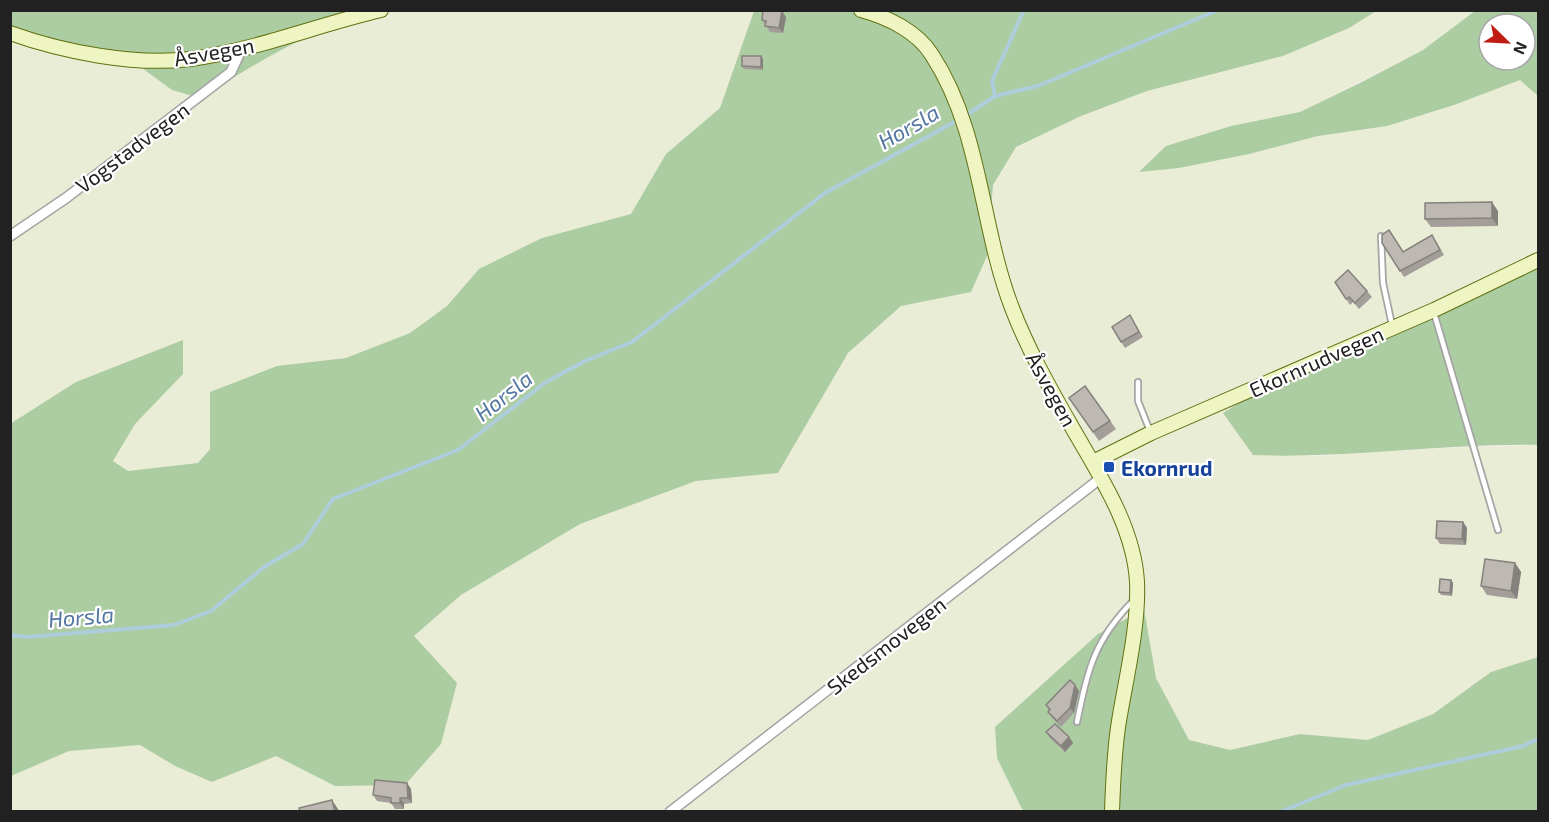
<svg xmlns="http://www.w3.org/2000/svg" width="1549" height="822" font-family="'Exo 2',sans-serif">
<rect width="100%" height="100%" fill="#f1eee9"/>
<g fill="#eaedd6">
<path d="M368 11H754L720 108 666 154 631 214 479 269 447 306 410 333 346 358 277 366 198 463 128 471 113 461 135 424 183 374 23 417 11 424 10 31 63 41 131 60 200 98 257 62 319 29Z"/>
<path d="M1376 11H1475L1423 50 1300 112 1231 126 1166 146 1179 168 1249 154 1318 136 1387 126 1454 105 1521 79 1538 96V253L1307 457 1443 448 1538 445V657L1491 672 1433 714 1368 740 1300 734 1230 750 1189 740 1156 678 1143 609 1098 634 995 727 997 758 1023 811 11 812 10 776 69 751 140 745 175 766 212 782 276 756 335 786 414 636 461 595 580 524 696 481 778 473 848 353 901 306 971 292 987 256 993 185 1016 147 1081 116 1147 91 1283 56 1349 28Z"/>
</g>
<g fill="#accca2" fill-rule="evenodd">
<path d="M10 11H368C306 33 256 63 200 98L172 90 131 60 63 41 11 31Z"/>
<path d="M754 11H1376L1349 28 1283 56 1147 91 1081 116 1016 147 993 185 987 256 971 292 901 306 848 353 778 473 696 481 580 524 461 595 414 636 457 683 441 744 405 785 335 786 276 756 212 782 175 766 140 745 69 751 11 776 10 424 76 382 183 340V374L135 424 113 461 128 471 198 463 210 449V392L277 366 346 358 410 333 447 306 479 269 542 238 631 214 666 154 720 108Z"/>
<path d="M1475 11H1538V96L1520 80 1454 105 1387 126 1318 136 1249 154 1179 168 1139 172 1166 146 1231 126 1300 112 1362 82 1423 50ZM1489 24H1525V60H1489Z"/>
<path d="M1538 253V445C1443 443 1348 459 1253 455L1223 413 1283 376Z"/>
<path d="M1144 609 1156 678 1189 740 1230 750 1300 734 1368 740 1433 714 1491 672 1538 657V811H1023L997 758 995 727 1098 634Z"/>
</g>
<g fill="none" stroke-linecap="round" stroke-linejoin="round">
<g stroke="#aecdda" stroke-width="4">
<path d="M995 96 992 81 1024 10"/>
<path d="M965 116 995 96 1038 86 1218 10"/>
<path d="M10 635 27 637 174 625 211 611 264 567 303 544 333 499 458 450 546 382 585 361 632 342 825 193 958 120"/>
<path d="M1280 812 1346 785 1523 746 1538 739"/>
</g>
<defs>
<g id="lane">
<path d="M1381 236 1383 283 1392 325"/>
<path d="M1434 313 1498 530"/>
<path d="M1138 382V401L1150 431"/>
<path d="M1077 722C1088 669 1094 640 1134 600"/>
</g>
<g id="street">
<path d="M10 236 66 198 231 72 242 48"/>
<path d="M670 812 1101 478"/>
</g>
<g id="secondary">
<path d="M861 10C887 17 917 31 932 55 982 132 980 225 1012 308 1028 350 1051 390 1073 429 1100 476 1134 527 1137 582 1139 626 1126 678 1119 721 1114 751 1113 781 1112 812"/>
<path d="M10 33C63 52 135 66 190 59 256 50 317 25 381 10"/>
<path d="M1093 462 1151 433 1434 310 1538 260"/>
</g>
</defs>
<use href="#lane" stroke="#a5a5a5" stroke-width="8"/>
<use href="#street" stroke="#a5a5a5" stroke-width="12"/>
<use href="#secondary" stroke="#617110" stroke-width="16"/>
<use href="#lane" stroke="#fff" stroke-width="4.5"/>
<use href="#street" stroke="#fff" stroke-width="9"/>
<use href="#secondary" stroke="#eff4c3" stroke-width="14"/>
</g>
<g fill="#a39e99">
<path d="M786 17 783 33 770 32 762 20Z"/>
<path d="M761 56 763 59V70L744 69 742 66Z"/>
<path d="M1498 211V226L1431 227 1425 219Z"/>
<path d="M1436 241 1444 255 1404 277 1382 243 1403 252Z"/>
<path d="M1335 282 1367 291 1372 297 1359 309 1353 302 1350 305Z"/>
<path d="M1130 315 1143 337 1125 348 1121 342Z"/>
<path d="M1085 386 1116 429 1099 441 1069 398Z"/>
<path d="M1463 522 1467 528 1466 545 1440 544 1436 538Z"/>
<path d="M1515 563 1521 572 1517 599 1487 595 1481 586Z"/>
<path d="M1451 580 1453 583 1452 596 1441 595 1439 592Z"/>
<path d="M1075 685 1079 691 1074 713 1061 727 1052 718 1048 712 1049 710 1046 705Z"/>
<path d="M1046 732 1069 737 1073 743 1065 752 1050 738Z"/>
<path d="M407 783 411 789 412 803 404 804V809H395L391 803 377 801 373 795Z"/>
</g>
<g fill="#85817d">
<path d="M782 11 786 17 783 33 779 28Z"/>
<path d="M761 56 763 59V70L761 67Z"/>
<path d="M1492 202 1498 211V226L1492 218Z"/>
<path d="M1463 522 1467 528 1466 545 1462 539Z"/>
<path d="M1515 563 1521 572 1517 599 1511 591Z"/>
<path d="M1451 580 1453 583 1452 596 1450 593Z"/>
<path d="M1075 685 1079 691 1074 713 1070 708Z"/>
<path d="M1069 737 1073 743 1065 752 1061 746Z"/>
<path d="M407 783 411 789 412 803 408 798Z"/>
<path d="M400 798 404 804V809L400 803Z"/>
<path d="M332 800 340 812H335Z"/>
</g>
<g fill="#beb8b2" stroke="#85817d" stroke-width="1.5">
<path d="M763 10 782 11 779 28 765 26 766 21 762 20Z"/>
<path d="M742 56H761V67L742 66Z"/>
<path d="M1492 202V218L1425 219V203Z"/>
<path d="M1389 230 1403 252 1432 235 1440 250 1400 271 1382 243V235Z"/>
<path d="M1348 270 1367 291 1355 303 1349 297 1346 299 1335 282Z"/>
<path d="M1130 315 1139 332 1121 342 1112 327Z"/>
<path d="M1085 386 1110 421 1093 432 1069 398Z"/>
<path d="M1437 521 1463 522 1462 539 1436 538Z"/>
<path d="M1485 559 1515 563 1511 591 1481 586Z"/>
<path d="M1440 579 1451 580 1450 593 1439 592Z"/>
<path d="M1070 680 1075 685 1070 708 1057 721 1048 712 1050 709 1046 705Z"/>
<path d="M1055 724 1069 737 1061 746 1046 732Z"/>
<path d="M375 780 407 783 408 798H400V803H391V798L373 795Z"/>
<path d="M332 800 335 812H300L299 808Z"/>
</g>
<rect fill="#1a4fb4" stroke="#fff" stroke-width="2" x="1103" y="461" width="12" height="12" rx="3"/>
<g text-anchor="middle" dominant-baseline="central" stroke-width="4.5" stroke-linejoin="round" paint-order="stroke">
<g font-size="21" fill="#212121" stroke="#fff">
<text transform="translate(214 51) rotate(-10)">Åsvegen</text>
<text transform="translate(132 147) rotate(-37)">Vogstadvegen</text>
<text transform="translate(1316 361) rotate(-24)">Ekornrudvegen</text>
<text transform="translate(1052 389) rotate(61)">Åsvegen</text>
<text transform="translate(886 645) rotate(-38)">Skedsmovegen</text>
</g>
<g font-size="21" font-weight="bold" fill="#164399" stroke="#fff" text-anchor="start">
<text x="1121" y="467">Ekornrud</text>
</g>
<g font-size="22" font-style="italic" fill="#5276a1" stroke="#fff">
<text transform="translate(908 126) rotate(-30)">Horsla</text>
<text transform="translate(503 395) rotate(-38)">Horsla</text>
<text transform="translate(81 616) rotate(-5)">Horsla</text>
</g>
</g>
<rect width="1549" height="822" fill="none" stroke="#212121" stroke-width="24"/>
<g transform="translate(1507 42) rotate(114)"><circle r="28" fill="#ffffff" stroke="#a6a6a6" stroke-width="1.5"/>
<path d="M0-4.5L10 22L0 15L-10 22Z" fill="#bf1c13"/>
<text y="-9" font-size="16" font-weight="bold" text-anchor="middle" fill="#212121">N</text>
</g>
</svg>
